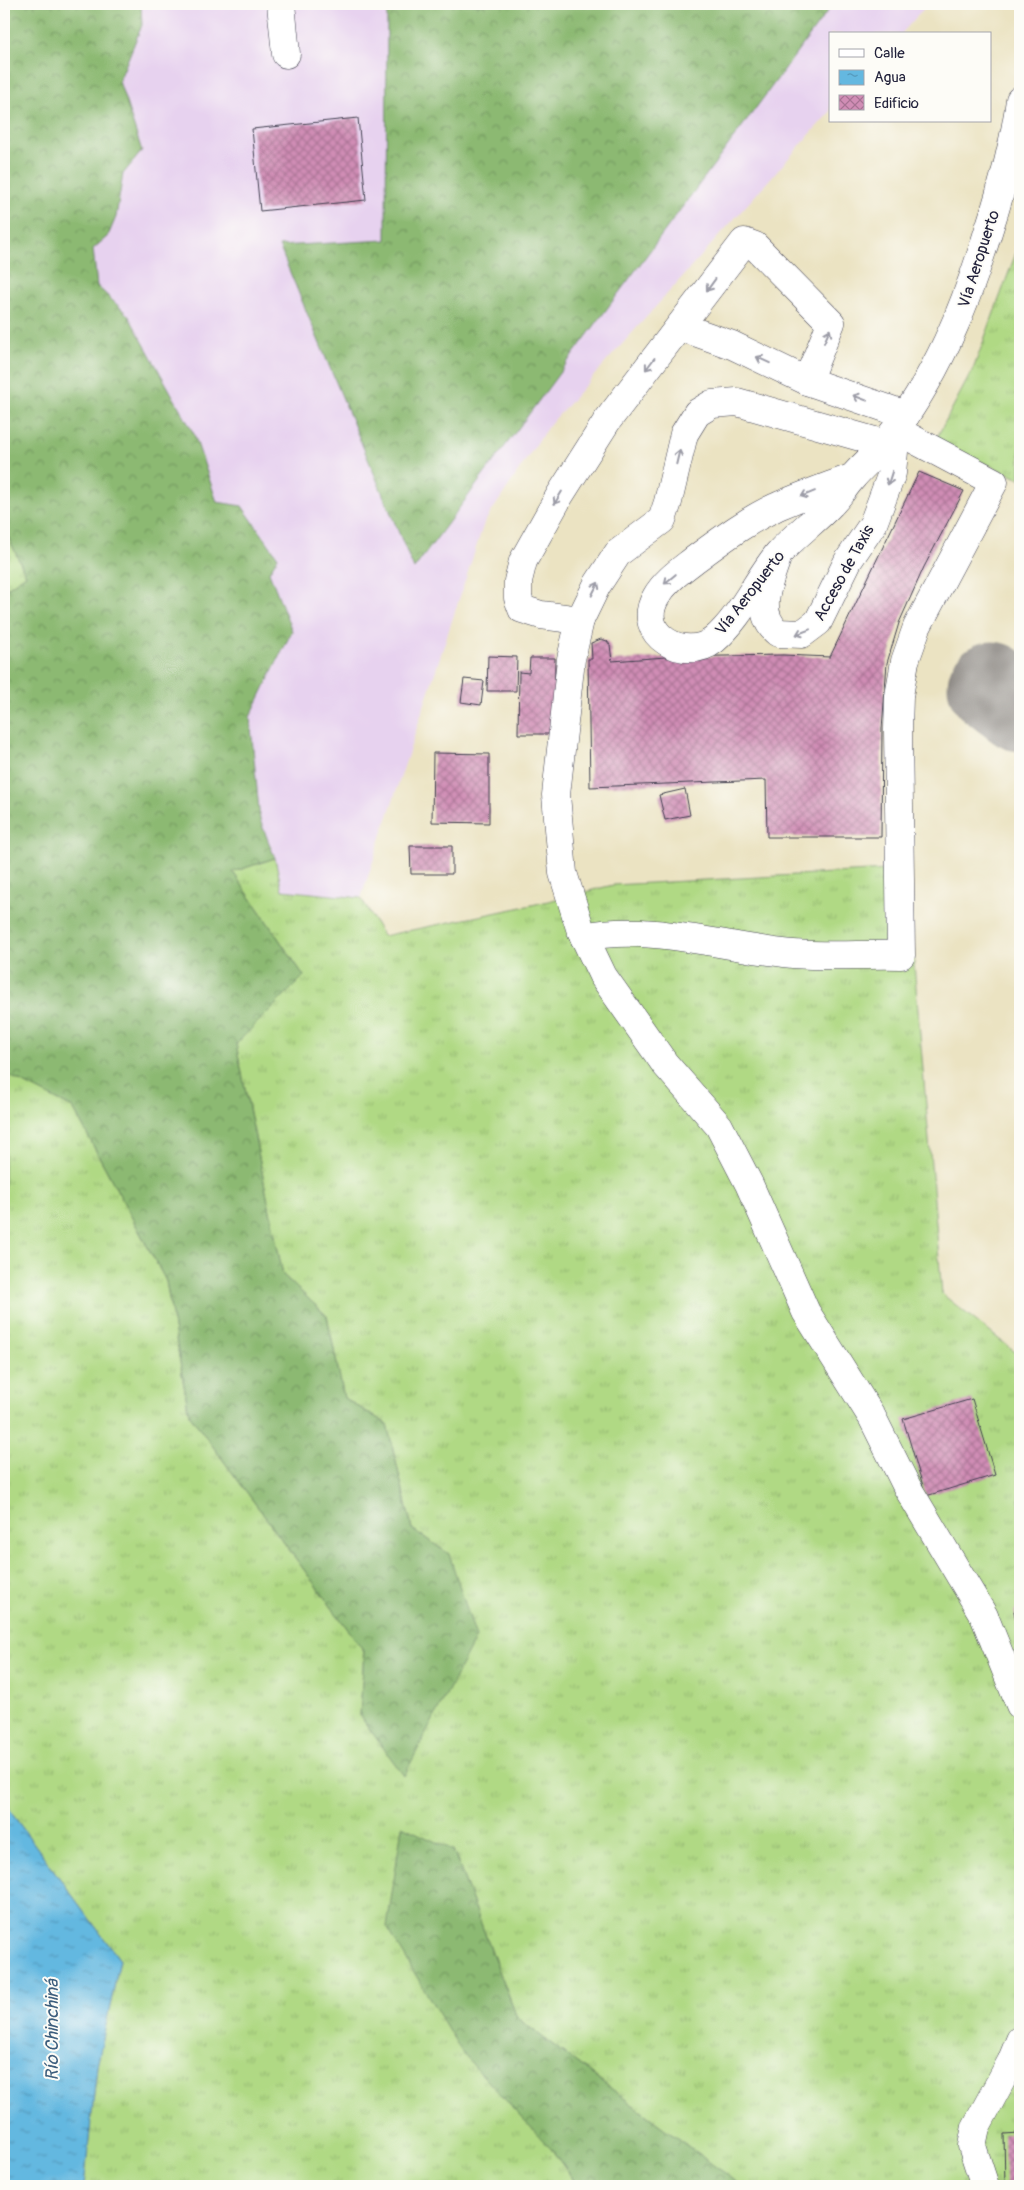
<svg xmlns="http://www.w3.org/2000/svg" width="1024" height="2190" font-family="Pangolin,sans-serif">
<defs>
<pattern id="grass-tufts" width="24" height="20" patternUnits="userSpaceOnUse" patternTransform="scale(1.25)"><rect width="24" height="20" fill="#b0d984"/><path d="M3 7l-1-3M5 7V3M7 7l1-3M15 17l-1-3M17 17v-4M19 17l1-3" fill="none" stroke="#97ba73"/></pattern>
<pattern id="forest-crowns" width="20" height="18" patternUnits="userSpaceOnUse" patternTransform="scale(1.25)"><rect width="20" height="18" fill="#8cb972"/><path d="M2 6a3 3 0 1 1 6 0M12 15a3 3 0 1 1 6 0" fill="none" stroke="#72965f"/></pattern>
<pattern id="water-ripples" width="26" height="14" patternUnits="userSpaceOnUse" patternTransform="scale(1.25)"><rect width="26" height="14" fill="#64b8e0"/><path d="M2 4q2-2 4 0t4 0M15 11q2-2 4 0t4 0" fill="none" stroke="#5295b7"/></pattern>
<pattern id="building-cross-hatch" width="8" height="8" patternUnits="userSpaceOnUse" patternTransform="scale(1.25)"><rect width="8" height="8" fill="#d08db5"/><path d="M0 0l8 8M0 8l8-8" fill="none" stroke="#a87394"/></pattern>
</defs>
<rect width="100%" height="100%" fill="#fdfcf7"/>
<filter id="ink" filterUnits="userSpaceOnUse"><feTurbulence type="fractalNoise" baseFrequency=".02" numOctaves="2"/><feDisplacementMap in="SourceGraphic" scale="10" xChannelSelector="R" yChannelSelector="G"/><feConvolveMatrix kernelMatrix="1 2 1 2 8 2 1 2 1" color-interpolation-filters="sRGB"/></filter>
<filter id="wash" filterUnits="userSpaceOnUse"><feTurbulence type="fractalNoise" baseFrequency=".0096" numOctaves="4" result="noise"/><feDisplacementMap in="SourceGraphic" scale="20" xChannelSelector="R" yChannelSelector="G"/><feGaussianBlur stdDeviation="1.12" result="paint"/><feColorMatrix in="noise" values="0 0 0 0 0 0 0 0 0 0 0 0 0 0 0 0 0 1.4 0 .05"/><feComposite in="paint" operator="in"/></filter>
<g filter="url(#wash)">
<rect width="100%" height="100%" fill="#ebe3c2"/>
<path fill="#e7d2ef" d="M141 4H928L901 34H830V112L547 428 484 523 361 898 282 890 275 858 260 820 250 717 292 631 269 572 217 502 194 434 128 315 97 286 93 249 108 236 116 217 123 174 142 151 118 81 142 25Z"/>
<g fill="url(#grass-tufts)" stroke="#697e60">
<path d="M1020 242V479L935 441 974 367Z"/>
<path d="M4 528 26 575 4 590Z"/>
<path d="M275 858 282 890 361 898 383 936 532 905 613 885 906 869 942 1294 1020 1356V2186H741L517 2018 453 1850 552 2150 578 2186H84L97 2066 120 1960 4 1803V1073L73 1108 166 1281 189 1414 364 1651 360 1716 449 1554 412 1529 387 1424 344 1398 327 1316 283 1275 236 1044 304 976 233 872Z"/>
</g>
<g fill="url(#forest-crowns)" stroke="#576e56">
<path d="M4 4H141L142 25 119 81 142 151 123 174 116 217 108 236 93 249 97 286 128 315 194 434 217 502 242 506 278 557 269 572 292 631 250 717 260 820 275 858 233 872 304 976 236 1044 283 1275 327 1316 344 1398 387 1424 412 1529 449 1554 476 1637 404 1776 360 1716 364 1651 189 1414 166 1281 73 1108 4 1073V590L26 575 4 528Z"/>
<path d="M426 4H833L414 569 279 246 386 240 387 7Z"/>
<path d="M402 1826 453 1850 517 2018 741 2186H578L552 2150 463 2054 387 1927Z"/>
</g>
<path fill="url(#water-ripples)" stroke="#436d8e" d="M4 1803 120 1960 97 2066 84 2186H4Z"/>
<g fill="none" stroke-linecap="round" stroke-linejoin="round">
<path stroke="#86827e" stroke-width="89" d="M992 686 1020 707"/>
</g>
<g id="blocks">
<g fill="url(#building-cross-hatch)">
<path d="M358 118 366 200 260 211 252 129Z"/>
<path d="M919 472 964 491 924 567 899 623 887 663 882 729 881 837H767L766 780 590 787 588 659H592L591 643 601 639 607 641 610 645 612 661 666 657 783 655 830 657Z"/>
<path d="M488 656 517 657 516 691H487Z"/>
<path d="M530 658H555L554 734H518L519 672 529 673Z"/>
<path d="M464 679 484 681 481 705 461 702Z"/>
<path d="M433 753 489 754V823L432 822Z"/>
<path d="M685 789 690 815 665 820 659 795Z"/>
<path d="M410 846H452V874H411Z"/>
<path d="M972 1399 995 1475 926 1496 903 1419Z"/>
<path d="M1020 1609V1634H1019L1014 1611Z"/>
<path d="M1020 2133V2186H1005L1004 2134Z"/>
</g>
</g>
</g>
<g filter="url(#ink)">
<use href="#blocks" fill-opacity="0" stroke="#403f4f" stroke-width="1"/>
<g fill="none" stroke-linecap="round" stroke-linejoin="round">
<defs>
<g id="minor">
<path d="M281 4 286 54"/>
<path d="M681 327 732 345 807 381 906 415"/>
<path d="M807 381 831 323 755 246 744 242 607 421 560 495 523 561 518 581V598L522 609 541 615 580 620 597 585 618 553 662 520 668 502 684 434 697 413 712 404 737 402 885 444"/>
<path d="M853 477C827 487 801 496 776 507 746 521 720 541 694 560 680 571 665 581 656 597 634 635 686 663 714 640 741 617 756 581 778 554 794 536 815 521 831 504 839 496 845 486 853 477 863 465 876 455 886 442 936 379 965 308 988 232 1002 189 1014 145 1020 100"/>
<path d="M580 620 571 659 556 795 563 873 580 928 603 976 665 1064 719 1126 749 1184 806 1312 872 1417 907 1487 984 1616 1020 1705"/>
<path d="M584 937C651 923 726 948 793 954 829 957 865 954 901 955L898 730 899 696 905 661 917 627 994 482 896 430 892 473 873 524 848 561 818 622 802 634 778 633C753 612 770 580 778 555"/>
<path d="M985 2186 972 2146 976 2127 1011 2062 1020 2040"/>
</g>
</defs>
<use href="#minor" stroke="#403f4f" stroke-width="29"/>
<use href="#minor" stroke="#fff" stroke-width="28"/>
</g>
<defs><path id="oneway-shaft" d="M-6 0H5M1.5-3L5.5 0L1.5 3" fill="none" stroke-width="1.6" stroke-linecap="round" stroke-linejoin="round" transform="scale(1.25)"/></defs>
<g stroke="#9c9ca7">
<use href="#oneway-shaft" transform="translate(711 285) rotate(126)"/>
<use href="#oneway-shaft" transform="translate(827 336) rotate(-66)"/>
<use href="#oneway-shaft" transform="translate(763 360) rotate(-155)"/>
<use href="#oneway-shaft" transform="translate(650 364) rotate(127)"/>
<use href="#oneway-shaft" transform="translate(860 398) rotate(-159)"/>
<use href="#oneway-shaft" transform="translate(678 457) rotate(-77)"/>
<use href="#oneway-shaft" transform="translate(890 478) rotate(108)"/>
<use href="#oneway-shaft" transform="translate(808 494) rotate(158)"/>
<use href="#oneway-shaft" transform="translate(558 498) rotate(121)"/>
<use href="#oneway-shaft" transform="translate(670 579) rotate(140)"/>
<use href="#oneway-shaft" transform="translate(595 589) rotate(-63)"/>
<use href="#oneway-shaft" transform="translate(803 632) rotate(159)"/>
</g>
</g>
<g text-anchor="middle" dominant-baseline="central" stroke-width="4" stroke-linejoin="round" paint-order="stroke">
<g font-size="16" fill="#22223b" stroke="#fdfcf7">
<text transform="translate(979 259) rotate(-72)">Vía Aeropuerto</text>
<text transform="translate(844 573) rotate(-61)">Acceso de Taxis</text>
<text transform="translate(750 593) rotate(-52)">Vía Aeropuerto</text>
</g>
<g font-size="18" font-style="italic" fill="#3c5e7d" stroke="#fdfcf7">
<text transform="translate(52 2030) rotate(-90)">Río Chinchiná</text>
</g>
</g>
<rect width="1024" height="2190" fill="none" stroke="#fdfcf7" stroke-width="20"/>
<rect x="829" y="32" width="162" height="90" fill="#fdfcf7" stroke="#a5a5ac"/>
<rect x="839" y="49" width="25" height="8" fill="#ffffff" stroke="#a5a5ac"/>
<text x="874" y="58" font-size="15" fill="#22223b">Calle</text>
<rect x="839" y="70" width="25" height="15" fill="url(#water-ripples)" stroke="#a5a5ac"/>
<text x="874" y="82" font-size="15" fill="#22223b">Agua</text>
<rect x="839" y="95" width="25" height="15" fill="url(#building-cross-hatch)" stroke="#a5a5ac"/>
<text x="874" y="108" font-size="15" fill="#22223b">Edificio</text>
</svg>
